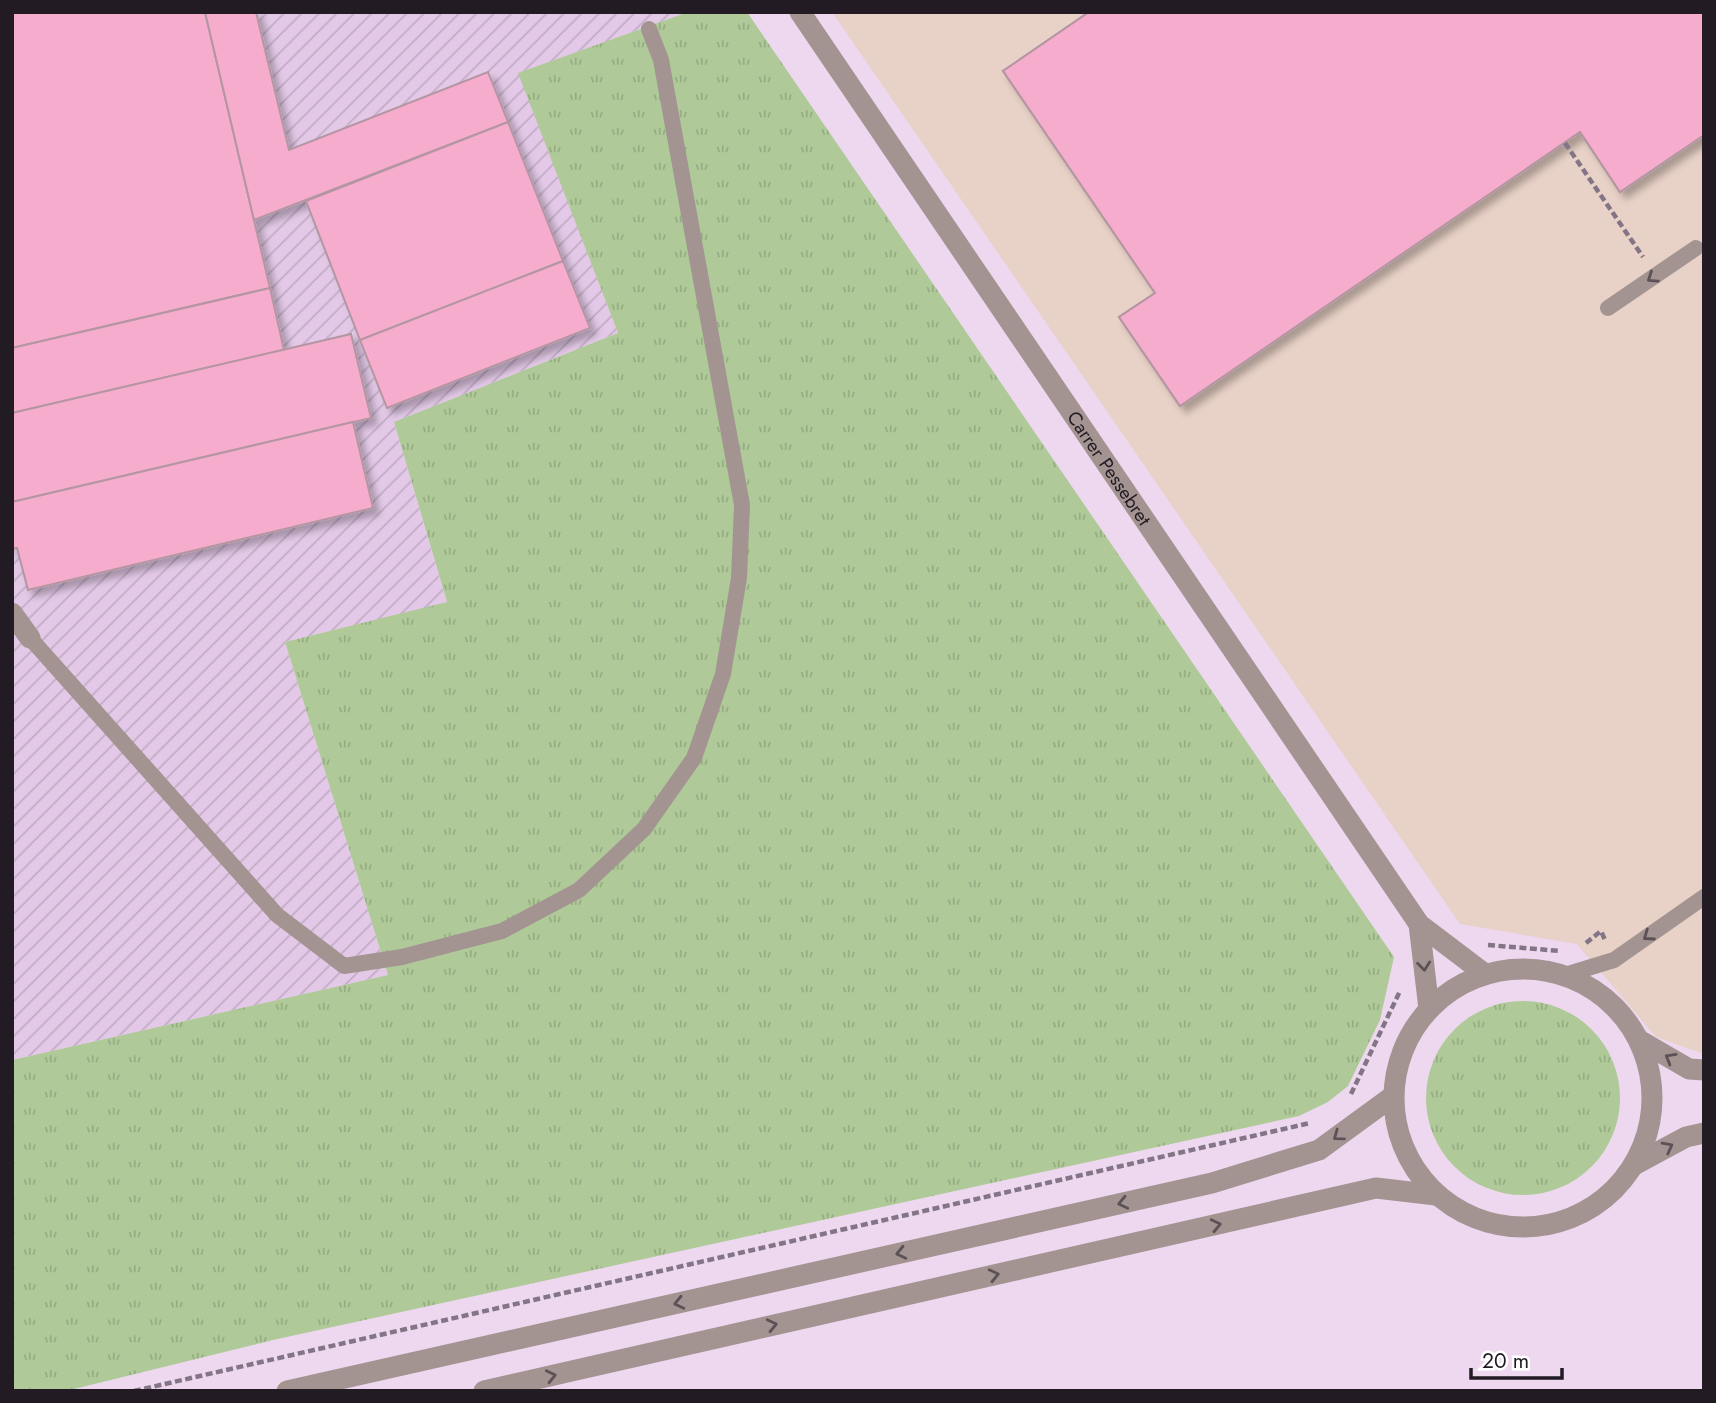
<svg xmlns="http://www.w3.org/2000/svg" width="1716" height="1403" font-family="Jost,sans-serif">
<defs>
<pattern id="industrial-furrows" width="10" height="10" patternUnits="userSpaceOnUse" patternTransform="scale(1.75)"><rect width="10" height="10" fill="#e3c9e7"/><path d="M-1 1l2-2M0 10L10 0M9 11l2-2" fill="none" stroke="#c2acc6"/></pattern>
<pattern id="grass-tufts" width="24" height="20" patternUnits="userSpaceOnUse" patternTransform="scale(1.75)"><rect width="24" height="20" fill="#afca98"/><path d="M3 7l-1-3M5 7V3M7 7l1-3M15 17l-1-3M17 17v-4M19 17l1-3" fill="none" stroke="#96ad83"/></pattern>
<filter id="shadow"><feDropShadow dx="6" dy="6" stdDeviation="3.5" flood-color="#0004"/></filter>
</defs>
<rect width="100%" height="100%" fill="#edd8f0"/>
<path fill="#e8d1c6" d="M832 12H1704V1054L1656 1037 1577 944 1460 924Z"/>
<path fill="url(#industrial-furrows)" d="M12 12H688L519 73 618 333 394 422 447 603 285 642 388 975 12 1060Z"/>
<g fill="url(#grass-tufts)">
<path d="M688 12H747L1394 957 1380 1020 1348 1086 1328 1102 1299 1116 273 1340 66 1391H12V1060L388 975 285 642 447 602 394 422 618 333 518 73Z"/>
<circle cx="1523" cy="1098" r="97"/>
</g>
<g fill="#f6accc" stroke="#b496a2" stroke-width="2" filter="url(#shadow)">
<path d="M12 12H205L270 288 12 348Z"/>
<path d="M205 12H256L289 150 488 72 508 122 254 220Z"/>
<path d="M1704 12V135L1620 192 1580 132 1180 406 1119 317 1155 293 1003 71 1089 12Z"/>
<path d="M1704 12V135L1620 192 1580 132 1180 406 1119 317 1155 293 1003 71 1089 12Z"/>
<path d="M508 122 563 261 360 340 306 201Z"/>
<path d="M563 261 590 328 387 408 360 340Z"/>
<path d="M270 288 284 350 12 413V348Z"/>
<path d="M351 334 371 418 12 502V413Z"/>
<path d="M353 422 373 508 28 590 17 548 12 549V502Z"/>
</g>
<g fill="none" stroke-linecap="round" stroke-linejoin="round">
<g stroke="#837585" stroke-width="4.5" stroke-dasharray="7 3.5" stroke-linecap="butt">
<path d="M1565 143 1643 257"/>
<path d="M1586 943 1601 931 1605 940"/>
<path d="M1488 945 1560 951"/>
<path d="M1351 1094 1400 991"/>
<path d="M134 1391 1310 1123"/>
</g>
<g stroke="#a39492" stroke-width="16">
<path d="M1608 308 1696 248"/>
<path d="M30 638 277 915 344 966 402 957 502 931 579 890 644 829 694 758 723 674 739 578 742 505 661 60 649 29"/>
<path d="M1565 975 1614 960 1704 897"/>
</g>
<g stroke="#a39492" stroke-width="21">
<path id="s1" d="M800 12 1419 924 1485 974"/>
<path d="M12 613 30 638"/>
<path d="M1419 924 1429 1009"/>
<circle cx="1523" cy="1098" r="129"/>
<path d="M1639 1040 1689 1069 1704 1070"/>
<path d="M1634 1165 1686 1137 1704 1133"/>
<path d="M287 1391 1212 1183 1319 1150 1393 1096"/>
<path d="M484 1391 1376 1188 1436 1195"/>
</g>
</g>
<defs><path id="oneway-chevron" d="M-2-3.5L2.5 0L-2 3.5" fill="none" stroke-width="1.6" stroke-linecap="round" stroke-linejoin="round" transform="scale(1.75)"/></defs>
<g stroke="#5c5156">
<use href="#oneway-chevron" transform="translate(1652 278) rotate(146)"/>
<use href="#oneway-chevron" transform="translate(1648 936) rotate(145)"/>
<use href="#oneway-chevron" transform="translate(1424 966) rotate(84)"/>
<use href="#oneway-chevron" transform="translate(1670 1058) rotate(-150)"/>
<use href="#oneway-chevron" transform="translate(1338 1136) rotate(144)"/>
<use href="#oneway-chevron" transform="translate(1668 1147) rotate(-28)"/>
<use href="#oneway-chevron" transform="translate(1123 1203) rotate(167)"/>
<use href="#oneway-chevron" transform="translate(1216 1225) rotate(-13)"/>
<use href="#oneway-chevron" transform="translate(901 1253) rotate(167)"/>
<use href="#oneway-chevron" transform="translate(994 1275) rotate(-13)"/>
<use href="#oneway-chevron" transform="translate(679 1303) rotate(167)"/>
<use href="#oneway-chevron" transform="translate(772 1325) rotate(-13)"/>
<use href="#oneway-chevron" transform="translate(551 1376) rotate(-13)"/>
</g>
<g text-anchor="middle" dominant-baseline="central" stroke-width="5" stroke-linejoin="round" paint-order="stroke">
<g font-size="19" fill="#221b24" stroke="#fff">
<text stroke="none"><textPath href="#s1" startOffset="551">Carrer Pessebret</textPath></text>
</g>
</g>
<rect width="1716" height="1403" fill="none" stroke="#221b24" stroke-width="28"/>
<path d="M1471 1368v10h91v-10" fill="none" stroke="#221b24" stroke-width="3.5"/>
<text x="1482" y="1368" font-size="21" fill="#221b24" stroke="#ffffff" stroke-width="5" paint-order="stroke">20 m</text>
</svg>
